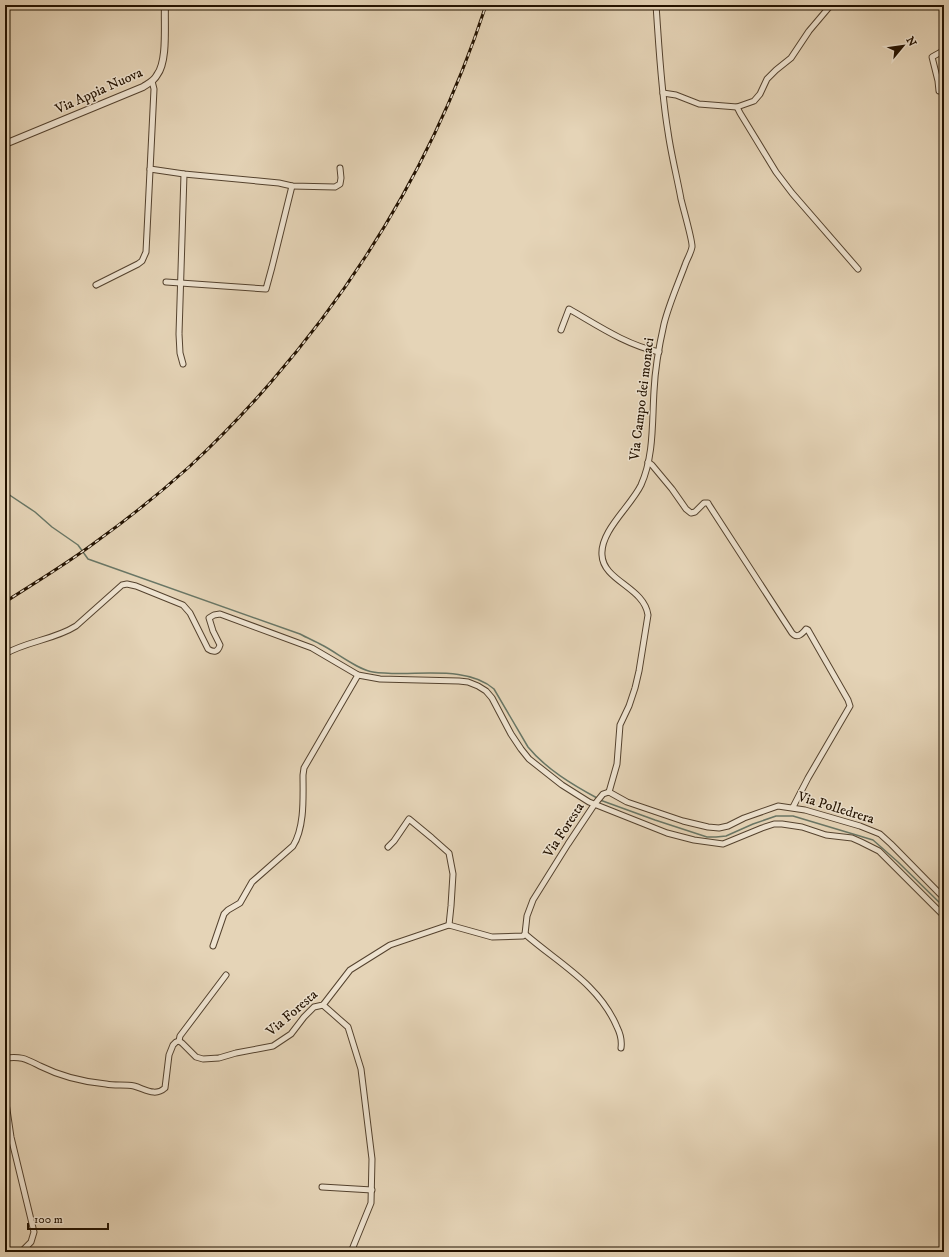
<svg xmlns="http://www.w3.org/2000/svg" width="949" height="1257" font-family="'IM FELL DW Pica',serif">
<rect width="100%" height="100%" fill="#e5d4b7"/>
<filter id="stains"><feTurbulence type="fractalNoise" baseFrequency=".005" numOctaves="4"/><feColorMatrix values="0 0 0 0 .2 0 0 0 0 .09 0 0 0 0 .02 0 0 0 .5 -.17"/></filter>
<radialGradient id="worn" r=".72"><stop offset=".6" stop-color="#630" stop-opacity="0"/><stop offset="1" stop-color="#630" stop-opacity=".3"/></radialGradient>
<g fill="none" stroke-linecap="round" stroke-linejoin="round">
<g stroke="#697665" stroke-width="1.5">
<path d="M5 492 35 512 52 527 78 545 88 559 300 634C307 638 315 641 322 645 336 652 358 670 373 672 410 678 465 663 494 689L528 747C546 769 573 785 597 798"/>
<path d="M600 800 655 820 707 837H716L726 836 753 824 776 816H793L873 840 898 862 944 907"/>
</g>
<defs>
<g id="minor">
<path d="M939 91 938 81 932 57 941 52 944 50"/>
<path d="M663 93 676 95 699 104 737 107 754 101 760 94 767 79 776 70 791 58 809 31 831 5"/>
<path d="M737 107 740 113 776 172 792 193 858 269"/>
<path d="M150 169 184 174 279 183 292 186 335 187 340 184 341 178 340 168"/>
<path d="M166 282 266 289 272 267 292 186"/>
<path d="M96 285 138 264 142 261 146 252 152 130 154 89 152 81"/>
<path d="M561 330 569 309C597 325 626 345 659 352"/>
<path d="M183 364 180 353 179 334 184 174"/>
<path d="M648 462 652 465 672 489 686 509 691 513 695 512 704 503H708L709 505 792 633C797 639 802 634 806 629L808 630 848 700 850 706 808 778 793 807"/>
<path d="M5 654C27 641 54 640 76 626L122 585 127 584 136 586 183 605 190 613 208 649C214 653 218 652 220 645L213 631 209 618 214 615 220 614 312 648 358 675 380 679 459 681 468 682 478 686 486 691 492 698 511 734 521 749 529 759 548 774 562 785 589 802 667 833 694 840 723 844 762 828 774 824H782L802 827 826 835 852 838 861 842 879 851 944 916"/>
<path d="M609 792 617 764 620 725 629 706 635 688 639 671 648 615C644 587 603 581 602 555 600 531 631 506 641 485 654 456 652 423 654 391 655 369 659 346 664 324 669 304 678 284 685 265 687 259 691 253 692 247 693 242 683 208 681 199 677 177 671 154 668 132 661 90 659 47 656 5"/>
<path d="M609 792 627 802 683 821 708 827 719 828 728 826 744 818 778 806 805 810 860 826 880 834 891 844 944 898"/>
<path d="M388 847 394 841 409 819 432 838 449 853 453 874 451 906 449 925"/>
<path d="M525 934C558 963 599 984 617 1027 620 1033 622 1041 621 1048"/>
<path d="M213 946 224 914 228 910 240 903 252 882 293 846C305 827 303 796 303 775L304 768 358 675"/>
<path d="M323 1005 348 1027 361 1069 372 1159 371 1203 351 1252"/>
<path d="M179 1041 180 1036 226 975"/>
<path d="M5 1058C22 1056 26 1059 40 1066 60 1076 84 1082 106 1084 115 1086 125 1084 134 1086 145 1089 155 1097 165 1088L169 1055 173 1045 176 1042 179 1041 182 1043 196 1057 203 1059 219 1058 236 1053 273 1046 291 1034 304 1017 314 1007 323 1005 350 970 390 945 449 925 492 937 523 936 525 934 527 916 533 900 568 844 594 805 603 794 609 792"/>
<path d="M5 1096 11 1137 34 1232 31 1242 21 1252"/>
<path d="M322 1187 372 1190"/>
<path d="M5 1250 17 1252"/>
</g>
<path id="tertiary" d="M5 144 143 87C149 83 154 81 157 75 168 61 164 23 165 5"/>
</defs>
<use href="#minor" stroke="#54422e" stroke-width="7"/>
<use href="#tertiary" stroke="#54422e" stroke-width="8"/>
<use href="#minor" stroke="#eee3d0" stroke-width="5"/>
<use href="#tertiary" stroke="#eee3d0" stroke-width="6"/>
<defs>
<path id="rail" d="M5 602C36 582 68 563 97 541 129 518 160 493 189 467 218 440 245 412 271 382 368 270 440 146 486 5"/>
</defs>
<use href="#rail" stroke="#231200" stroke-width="3"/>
<use href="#rail" stroke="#eee3d0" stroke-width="1.5" stroke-dasharray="4.5" stroke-linecap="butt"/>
</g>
<g text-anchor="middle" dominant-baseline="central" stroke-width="3" stroke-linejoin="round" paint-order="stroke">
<g font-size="14" fill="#231200" stroke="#eee3d0">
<text transform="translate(99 91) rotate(-24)">Via Appia Nuova</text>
<text transform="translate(642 399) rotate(-83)">Via Campo dei monaci</text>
<text transform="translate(836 808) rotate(17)">Via Polledrera</text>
<text transform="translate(564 830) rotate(-57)">Via Foresta</text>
<text transform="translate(292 1013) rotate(-41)">Via Foresta</text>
</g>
</g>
<rect width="949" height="1257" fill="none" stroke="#e5d4b7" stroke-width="20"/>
<rect x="6" y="6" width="937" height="1245" fill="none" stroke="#231200" stroke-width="2"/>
<rect x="10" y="10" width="929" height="1237" fill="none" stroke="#231200"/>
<g transform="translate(903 46) rotate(61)" stroke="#eee3d0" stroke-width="3" paint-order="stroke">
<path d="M0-3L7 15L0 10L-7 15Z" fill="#231200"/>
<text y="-6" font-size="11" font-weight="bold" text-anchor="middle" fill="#231200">N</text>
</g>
<path d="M28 1223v6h80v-6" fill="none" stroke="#231200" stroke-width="2"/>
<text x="34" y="1223" font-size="12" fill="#231200" stroke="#eee3d0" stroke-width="3" paint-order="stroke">100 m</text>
<rect width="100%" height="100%" filter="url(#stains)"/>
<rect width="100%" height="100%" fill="url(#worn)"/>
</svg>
